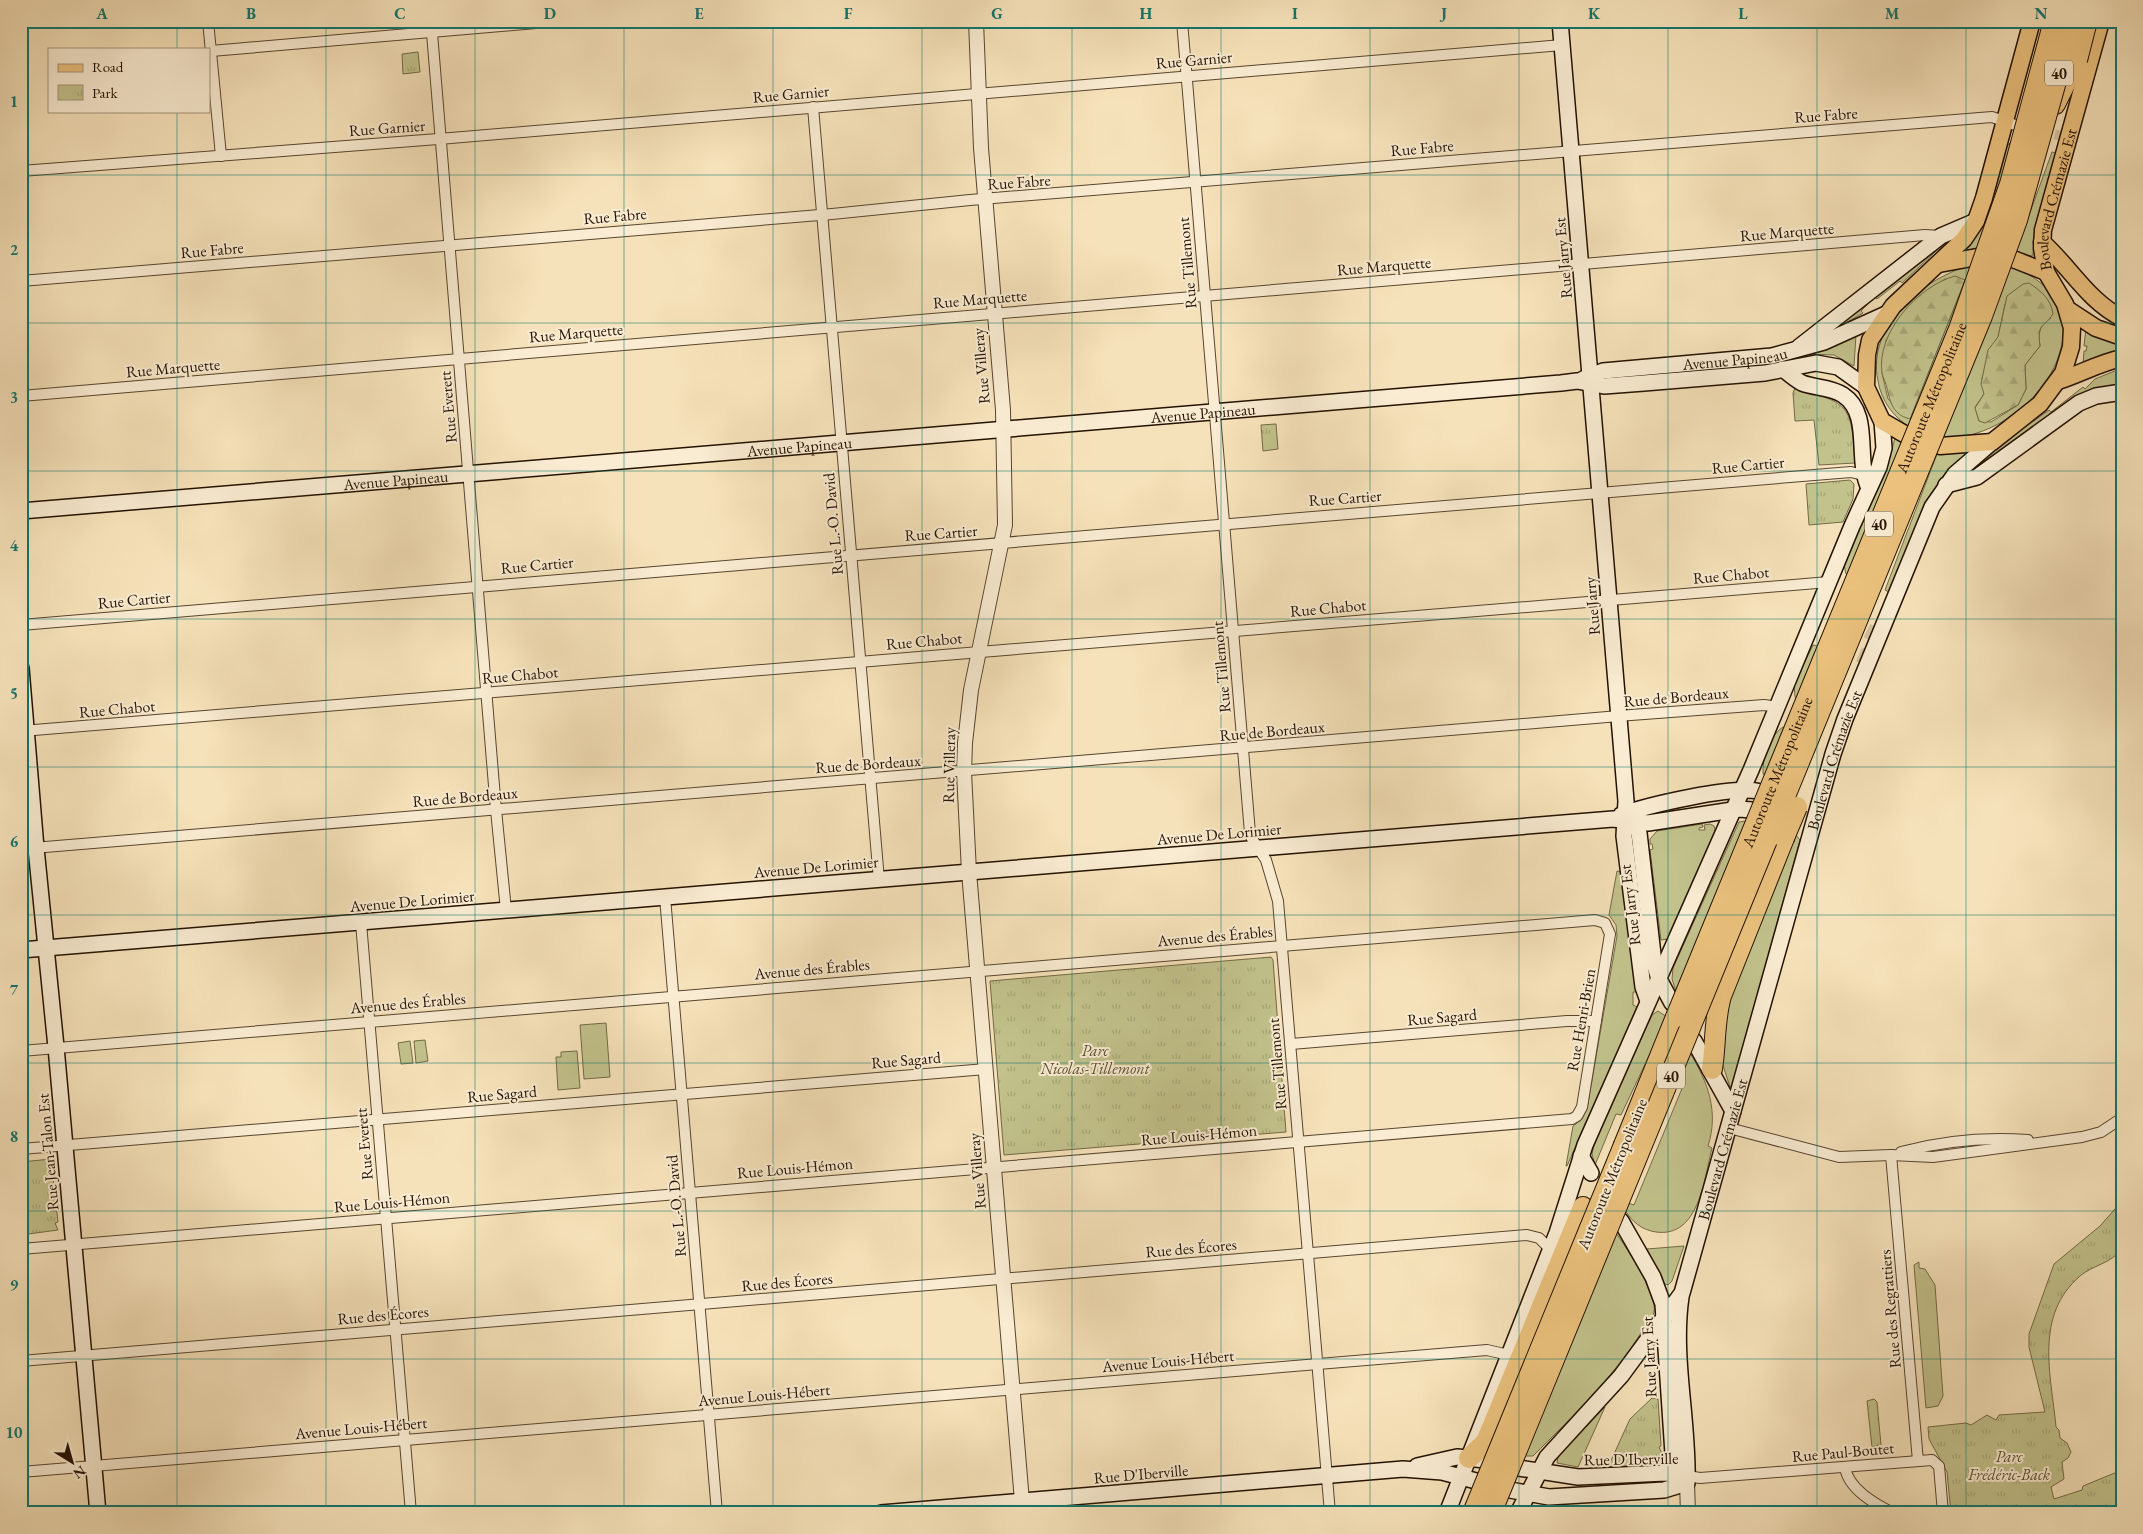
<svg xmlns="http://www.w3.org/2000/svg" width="2143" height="1534" font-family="'EB Garamond',serif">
<defs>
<pattern id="forest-firs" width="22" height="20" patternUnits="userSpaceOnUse" patternTransform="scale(1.25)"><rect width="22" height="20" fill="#c2c28c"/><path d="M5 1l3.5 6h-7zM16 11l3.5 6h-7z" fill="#a7a677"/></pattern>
<pattern id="park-tufts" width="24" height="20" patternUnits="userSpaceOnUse" patternTransform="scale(1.25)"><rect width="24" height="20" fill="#c2c28c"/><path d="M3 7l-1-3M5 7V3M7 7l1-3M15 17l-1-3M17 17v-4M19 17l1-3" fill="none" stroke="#a7a677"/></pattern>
</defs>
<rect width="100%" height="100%" fill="#f6e2ba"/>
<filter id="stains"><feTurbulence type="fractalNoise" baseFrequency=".004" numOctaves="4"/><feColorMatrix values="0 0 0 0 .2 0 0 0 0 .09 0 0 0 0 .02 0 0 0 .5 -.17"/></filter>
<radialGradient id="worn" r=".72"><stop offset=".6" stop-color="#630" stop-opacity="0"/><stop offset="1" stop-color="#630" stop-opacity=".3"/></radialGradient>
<g fill="#c2c28c" stroke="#736a46" fill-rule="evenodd">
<path d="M2013 140 1980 249 1964 251C1990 220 1995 187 2005 148Z"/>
<path d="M2052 152 2057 153 2035 227 2033 255 2031 256 2016 251Z"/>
<path d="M1951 237 1902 283 1900 281 1877 299 1875 297 1861 311 1863 313 1824 336Z"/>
<path d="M1974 264 1910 427C1893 417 1881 400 1878 381 1866 324 1925 277 1974 264ZM1945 279 1965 281 1910 418 1888 399 1882 373 1886 340 1912 303Z"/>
<path d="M2011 266C2109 304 2053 409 1977 433 1967 436 1953 441 1943 438ZM2005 304 2051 318C2039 325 2038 333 2040 346L2025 365 2026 389 2018 405 1991 422 1979 421 1975 407 1984 394 1982 378 1998 337Z"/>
<path d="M2086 328 2122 341V350L2083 365 2084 351H2086L2087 346H2084Z"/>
<path d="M1856 335 1854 366 1834 355 1810 354Z"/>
<path d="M2122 368V385L1973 471 2006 441 2049 410 2051 412 2083 387 2085 389 2095 379Z"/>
<path d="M1895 438 1903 442 1849 575 1846 574 1844 565 1870 501 1886 471Z"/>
<path d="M1965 451 1966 453C1927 489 1909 543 1889 592L1885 590 1937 454Z"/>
<path d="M1813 645 1819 646 1797 702 1795 697 1794 684Z"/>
<path d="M1783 727 1785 728 1767 776 1763 774C1762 759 1770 735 1783 727Z"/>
<path d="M1745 821 1747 823 1677 994 1672 979 1673 968 1739 822Z"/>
<path d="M1702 824 1703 827 1699 828V830H1705L1704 825 1710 824 1714 826 1716 833 1668 939 1661 940 1650 850 1653 849 1652 844H1650V839L1657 831Z"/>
<path d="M1795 834 1800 840 1733 1084 1730 1087 1720 1056 1721 1013Z"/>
<path d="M1617 871 1622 872 1638 992H1633V1005L1637 1007 1567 1166H1566L1573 1126 1582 1119 1587 1109 1617 936 1616 925 1609 915Z"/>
<path d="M1658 1011 1667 1017 1665 1022 1621 1115 1616 1114 1595 1165 1592 1154 1595 1141 1652 1015Z"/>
<path d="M606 1023 610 1077 584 1079 580 1025Z"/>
<path d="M425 1040 428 1061 416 1063 414 1041Z"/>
<path d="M410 1041 413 1063 401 1064 398 1043Z"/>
<path d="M577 1051 580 1088 558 1090 556 1057H561V1052Z"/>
<path d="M1690 1053C1708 1082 1719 1112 1708 1146L1712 1148C1704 1179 1699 1238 1656 1232 1642 1230 1632 1222 1625 1210L1628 1203 1634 1205 1683 1086 1678 1083Z"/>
<path d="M1616 1233C1626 1247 1658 1295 1654 1312 1653 1317 1647 1323 1644 1328 1615 1376 1572 1417 1533 1456H1524Z"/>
<path d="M1684 1246 1672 1281 1668 1285 1663 1283 1647 1249Z"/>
<path d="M1919 1262V1268L1925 1269 1935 1285 1943 1396 1938 1406 1926 1408 1914 1265Z"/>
<path d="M1605 1407 1578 1467 1557 1463 1558 1456Z"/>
</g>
<g fill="url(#forest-firs)" stroke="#736a46">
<path d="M1955 276 1965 280 1910 419C1893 415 1890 402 1887 388 1886 383 1883 378 1882 373 1876 333 1918 286 1955 276Z"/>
<path d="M2029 283C2041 291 2051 299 2053 314 2043 329 2037 323 2040 346L2025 365 2026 389 2018 405 1985 423 1979 421 1975 408 1984 394 1981 384 1988 350 1998 337 2007 296 2023 284Z"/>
</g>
<g fill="url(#park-tufts)" stroke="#736a46">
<path d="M418 52 420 72 403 74 402 54Z"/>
<path d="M1795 388C1851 404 1851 405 1855 463L1819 465 1814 420 1795 421 1793 393Z"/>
<path d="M1276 424 1278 449 1263 451 1261 425Z"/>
<path d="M1850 480 1854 484 1853 499 1843 522 1809 525 1806 484Z"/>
<path d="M1271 957 1273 960 1286 1132 1004 1155 990 981Z"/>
<path d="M51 1159 58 1222 55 1223 58 1230 21 1235V1162Z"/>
<path d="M2122 1201V1249C2110 1264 2093 1265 2080 1276 2034 1316 2051 1374 2056 1427L2059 1430 2060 1438 2067 1443 2071 1452 2068 1458 2062 1462 2064 1479 2051 1487 2054 1499 2082 1490 2083 1486 2122 1470V1513H1951L1947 1472 1929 1439 1928 1427 1966 1423 1971 1425 1987 1415 1996 1420 1999 1415 2045 1412 2029 1347V1334L2054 1264 2100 1226Z"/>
<path d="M1652 1398 1658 1399 1661 1446 1659 1447 1663 1456 1647 1465 1608 1467 1630 1419Z"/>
<path d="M1874 1399 1877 1402 1881 1445 1872 1447 1867 1401Z"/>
</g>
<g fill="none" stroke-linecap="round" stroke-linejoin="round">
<path stroke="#d6c39e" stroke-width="10" stroke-dasharray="10 5" stroke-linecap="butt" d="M2040 131 2062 136"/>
<g stroke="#d6c39e" stroke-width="15" stroke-dasharray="15 8" stroke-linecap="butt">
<path d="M1846 621 1874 634"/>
<path d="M1838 645 1865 657"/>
</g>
<defs>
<g id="minor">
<path d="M208 21 221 156"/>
<path d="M431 21 496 810 506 910"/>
<path d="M1182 21 1250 833 1251 837 1266 860 1278 901 1330 1513"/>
<path d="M211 51 559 21"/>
<path d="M813 107 879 880"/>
<path d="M21 171 451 138 1562 45"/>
<path d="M21 281 832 214 970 200 1992 117 2018 126"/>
<path d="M21 396 1925 235 1941 236"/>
<path d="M21 625 1851 472 1863 475"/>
<path d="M22 731 1829 582"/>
<path d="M21 849 1631 715 1764 705 1778 707"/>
<path d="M665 897 717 1513"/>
<path d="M361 923 411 1513"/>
<path d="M1291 1044 1567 1021H1596"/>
<path d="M21 1051 1595 920 1605 923 1610 934 1582 1107 1577 1116 1572 1119 21 1249"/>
<path d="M1729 1128 1839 1157 1891 1155 1933 1157 2082 1137 2101 1132 2122 1118"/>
<path d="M21 1149 986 1069"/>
<path d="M1901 1152C1942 1141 1986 1137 2028 1140"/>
<path d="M1891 1155 1918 1461"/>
<path d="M21 1361 1527 1235 1539 1238 1551 1250"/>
<path d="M1845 1467C1848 1489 1875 1504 1893 1513"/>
<path d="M21 1472 1487 1350 1509 1355"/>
<path d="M1687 1476 1700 1478 1932 1460 1939 1466 1943 1513"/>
</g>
<g id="tertiary">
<path d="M976 21 981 148 1003 410 1005 525 971 690 965 743 964 772 969 872 1023 1513"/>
<path d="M1687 1483 1688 1513"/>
</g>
<g id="secondary">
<path d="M1560 21 1626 801 1624 836 1643 987 1648 1001"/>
<path d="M1799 347 1941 236 1976 221"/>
<path d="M1783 369C1789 374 1796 380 1802 383 1815 388 1831 387 1843 395 1872 414 1855 459 1869 488"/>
<path id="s1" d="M1583 379 1603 371 1772 356 1824 342 1886 314"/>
<path d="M1946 485 1977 477 2079 403 2096 396 2122 392"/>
<path id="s2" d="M21 511 1561 383 1577 381 1604 386 1644 383 1765 373 1816 363 1838 367 1866 387"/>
<path d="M21 668 36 848 56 1047 98 1513"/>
<path d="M1631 814 1639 833 1654 963 1659 979 1672 1003"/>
<path d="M1621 815C1645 806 1737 784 1760 792"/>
<path d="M21 950 1613 819 1648 823 1739 809 1752 810"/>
<path d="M1694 1041 1733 1111"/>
<path d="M1581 1156 1591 1173"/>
<path d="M1621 1221 1653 1277 1663 1304 1673 1454 1682 1485"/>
<path d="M1417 1466 1457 1457 1485 1460"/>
<path d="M1519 1468 1578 1477 1666 1473 1687 1476"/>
<path d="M1510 1490 1549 1497 1664 1490 1687 1483C1689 1421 1672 1358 1681 1297"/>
<path d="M881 1513 1403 1469 1442 1472 1476 1481"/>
<path d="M1447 1513 1557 1233 1585 1145 1751 770 1852 526 1879 467 1884 448 1882 421"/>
<path id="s3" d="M1518 1513 1547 1457 1621 1376 1682 1293 1833 754 1845 719 1932 507 1955 474 1992 442"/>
</g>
<g id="primary">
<path d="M2042 242C2070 267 2088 301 2122 318"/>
<path d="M2013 259 2046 272"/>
<path d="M1939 264 1977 257"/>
<path d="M2067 309 2096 328 2122 337"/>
<path d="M2058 381C2080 374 2099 363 2122 358"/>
<path d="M1906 435 1882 421 1866 387 1867 355 1870 340 1893 306 1964 239 1976 221 1984 198 2032 21"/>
<path id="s4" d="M1940 446 1992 442 2040 404 2063 373 2071 347 2072 328 2065 304 2046 272 2042 248 2043 230 2101 21"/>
</g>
<g id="motorway">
<path d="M2055 104 2077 60"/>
<path d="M1712 1069C1716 1044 1714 1020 1721 996L1784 838"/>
<path d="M1624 1145 1676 1017"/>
<path d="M1469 1458 1486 1442 1583 1207"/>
</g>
</defs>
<use href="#minor" stroke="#58452e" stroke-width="12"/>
<use href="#tertiary" stroke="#58452e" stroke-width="16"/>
<use href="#secondary" stroke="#241100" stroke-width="18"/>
<use href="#primary" stroke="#241100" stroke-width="19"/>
<use href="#motorway" stroke="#241100" stroke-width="22"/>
<use href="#minor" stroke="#f9ecd2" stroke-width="10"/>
<use href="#tertiary" stroke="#f9ecd2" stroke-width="14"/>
<use href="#secondary" stroke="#f9ecd2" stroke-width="15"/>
<use href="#primary" stroke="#ebc17d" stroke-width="16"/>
<use href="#motorway" stroke="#ebc17d" stroke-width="20"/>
<defs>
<g id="motorway-bridge">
<path d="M2077 60 2087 21"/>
<path d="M1784 838 1797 807"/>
<path id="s5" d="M1676 1017 1959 329 2010 184 2054 21"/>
<path d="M1473 1513 1624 1145"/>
<path d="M1491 1513 1982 316 2017 220 2073 21"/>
</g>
</defs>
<use href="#motorway-bridge" stroke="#241100" stroke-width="22" stroke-linecap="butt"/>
<use href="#motorway-bridge" stroke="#ebc17d" stroke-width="20"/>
</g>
<path fill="none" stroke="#0f766e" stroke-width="1" stroke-opacity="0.55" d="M177 21V49M326 21V1513M475 21V1513M624 21V1513M773 21V1513M922 21V1513M1072 21V1513M1221 21V1513M1370 21V1513M1519 21V1513M1668 21V1513M1817 21V1513M1966 21V1513M177 111V1513M21 175H2122M21 323H2122M21 471H2122M21 619H2122M21 767H2122M21 915H2122M21 1063H2122M21 1211H2122M21 1359H2122"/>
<g text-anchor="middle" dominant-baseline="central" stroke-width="4" stroke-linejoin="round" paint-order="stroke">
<g fill="#f9ecd2" stroke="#64533f" stroke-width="1">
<rect x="2045" y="60.5" width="28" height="25" rx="4"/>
<rect x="1865" y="511.5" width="28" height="25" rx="4"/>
<rect x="1657" y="1063.5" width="28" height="25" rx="4"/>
</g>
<g font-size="15" font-weight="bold" fill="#241100">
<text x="2059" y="73">40</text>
<text x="1879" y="524">40</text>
<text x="1671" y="1076">40</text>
</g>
<g font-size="16" fill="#241100" stroke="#f9ecd2">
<text transform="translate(1194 60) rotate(-5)">Rue Garnier</text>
<text transform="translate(791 94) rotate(-5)">Rue Garnier</text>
<text transform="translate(1826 115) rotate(-4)">Rue Fabre</text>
<text transform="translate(387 128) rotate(-4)">Rue Garnier</text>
<text transform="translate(1422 148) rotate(-5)">Rue Fabre</text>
<text transform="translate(1019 182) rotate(-4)">Rue Fabre</text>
<text stroke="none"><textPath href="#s4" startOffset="335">Boulevard Crémazie Est</textPath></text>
<text transform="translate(615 216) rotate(-5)">Rue Fabre</text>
<text transform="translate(1787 232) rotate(-5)">Rue Marquette</text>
<text transform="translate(212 250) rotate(-5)">Rue Fabre</text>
<text transform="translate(1563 258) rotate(-95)">Rue Jarry Est</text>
<text transform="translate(1187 263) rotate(-95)">Rue Tillemont</text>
<text transform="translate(1384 266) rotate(-5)">Rue Marquette</text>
<text transform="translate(980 299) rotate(-5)">Rue Marquette</text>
<text transform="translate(576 333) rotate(-5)">Rue Marquette</text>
<text stroke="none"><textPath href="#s1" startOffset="154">Avenue Papineau</textPath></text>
<text transform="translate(981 366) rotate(-95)">Rue Villeray</text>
<text transform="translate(173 368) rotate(-5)">Rue Marquette</text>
<text stroke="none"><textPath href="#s5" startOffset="670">Autoroute Métropolitaine</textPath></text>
<text transform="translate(448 407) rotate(-95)">Rue Everett</text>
<text stroke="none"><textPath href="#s2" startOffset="1186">Avenue Papineau</textPath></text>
<text stroke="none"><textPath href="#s2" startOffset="781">Avenue Papineau</textPath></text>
<text transform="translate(1748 465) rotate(-5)">Rue Cartier</text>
<text stroke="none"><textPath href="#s2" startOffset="376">Avenue Papineau</textPath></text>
<text transform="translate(1345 498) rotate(-4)">Rue Cartier</text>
<text transform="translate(833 524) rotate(-95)">Rue L.-O. David</text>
<text transform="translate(941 533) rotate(-4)">Rue Cartier</text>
<text transform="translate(537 565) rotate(-5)">Rue Cartier</text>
<text transform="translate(1731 575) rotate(-5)">Rue Chabot</text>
<text transform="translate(134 600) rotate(-5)">Rue Cartier</text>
<text transform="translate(1592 606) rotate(-95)">Rue Jarry</text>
<text transform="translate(1328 608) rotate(-5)">Rue Chabot</text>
<text transform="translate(924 641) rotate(-5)">Rue Chabot</text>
<text transform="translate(1221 667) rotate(-95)">Rue Tillemont</text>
<text transform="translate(520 675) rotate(-5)">Rue Chabot</text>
<text transform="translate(1676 697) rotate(-5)">Rue de Bordeaux</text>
<text transform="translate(117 709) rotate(-5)">Rue Chabot</text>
<text transform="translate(1272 731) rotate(-5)">Rue de Bordeaux</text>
<text stroke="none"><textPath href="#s3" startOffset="830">Boulevard Crémazie Est</textPath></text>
<text transform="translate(868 764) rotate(-4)">Rue de Bordeaux</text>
<text transform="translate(949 765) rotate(-89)">Rue Villeray</text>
<text stroke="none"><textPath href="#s5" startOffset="265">Autoroute Métropolitaine</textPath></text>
<text transform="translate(465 797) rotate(-5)">Rue de Bordeaux</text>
<text transform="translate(1219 834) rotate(-5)">Avenue De Lorimier</text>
<text transform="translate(816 867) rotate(-5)">Avenue De Lorimier</text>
<text transform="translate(412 901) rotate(-5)">Avenue De Lorimier</text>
<text transform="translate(1630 905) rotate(-97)">Rue Jarry Est</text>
<text transform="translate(1215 936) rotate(-5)">Avenue des Érables</text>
<text transform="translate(812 969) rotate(-5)">Avenue des Érables</text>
<text transform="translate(408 1003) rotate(-5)">Avenue des Érables</text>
<text transform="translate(1442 1017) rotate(-5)">Rue Sagard</text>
<text transform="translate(1581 1020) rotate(-80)">Rue Henri-Brien</text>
<text transform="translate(906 1060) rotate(-5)">Rue Sagard</text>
<text transform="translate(1277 1064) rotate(-95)">Rue Tillemont</text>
<text transform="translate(502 1094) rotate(-5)">Rue Sagard</text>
<text transform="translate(1199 1135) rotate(-5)">Rue Louis-Hémon</text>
<text transform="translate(364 1144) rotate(-95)">Rue Everett</text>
<text stroke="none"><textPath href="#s3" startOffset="425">Boulevard Crémazie Est</textPath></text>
<text transform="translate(48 1152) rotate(-95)">Rue Jean-Talon Est</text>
<text transform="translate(795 1168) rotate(-5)">Rue Louis-Hémon</text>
<text transform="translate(977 1171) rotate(-95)">Rue Villeray</text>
<text transform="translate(1612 1174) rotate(-68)">Autoroute Métropolitaine</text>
<text transform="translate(392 1202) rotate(-5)">Rue Louis-Hémon</text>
<text transform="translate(676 1206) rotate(-95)">Rue L.-O. David</text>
<text transform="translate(1191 1248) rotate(-5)">Rue des Écores</text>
<text transform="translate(787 1282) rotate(-5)">Rue des Écores</text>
<text transform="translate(1890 1309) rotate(-95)">Rue des Regrattiers</text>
<text transform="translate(383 1315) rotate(-5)">Rue des Écores</text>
<text transform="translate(1649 1357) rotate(-93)">Rue Jarry Est</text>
<text transform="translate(1168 1361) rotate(-5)">Avenue Louis-Hébert</text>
<text transform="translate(764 1395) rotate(-5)">Avenue Louis-Hébert</text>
<text transform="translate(361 1428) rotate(-5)">Avenue Louis-Hébert</text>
<text transform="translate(1843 1452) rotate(-5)">Rue Paul-Boutet</text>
<text transform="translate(1631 1459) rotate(-1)">Rue D'Iberville</text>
<text transform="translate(1141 1474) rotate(-5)">Rue D'Iberville</text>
</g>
<g font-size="16" font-style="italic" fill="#5b4f31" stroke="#f9ecd2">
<text x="1095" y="1050">Parc<tspan x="1095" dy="18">Nicolas-Tillemont</tspan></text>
<text x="2009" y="1456">Parc<tspan x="2009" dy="18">Frédéric-Back</tspan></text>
</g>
</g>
<rect width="2143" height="1534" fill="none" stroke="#f6e2ba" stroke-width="55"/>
<rect x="48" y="48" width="162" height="65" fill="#f9ecd2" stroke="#a4947e"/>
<rect x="58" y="64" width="25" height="8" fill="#ebc17d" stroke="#a4947e"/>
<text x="92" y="72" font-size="15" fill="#241100">Road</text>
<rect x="58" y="85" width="25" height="15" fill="url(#park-tufts)" stroke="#a4947e"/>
<text x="92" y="98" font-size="15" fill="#241100">Park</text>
<g transform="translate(72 1462) rotate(143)" stroke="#f9ecd2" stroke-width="4" paint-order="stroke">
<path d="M0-4L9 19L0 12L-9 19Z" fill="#241100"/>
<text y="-8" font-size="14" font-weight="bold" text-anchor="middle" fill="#241100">N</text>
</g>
<rect x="28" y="28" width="2088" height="1478" fill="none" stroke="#0f766e" stroke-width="2"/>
<g font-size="16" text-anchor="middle" font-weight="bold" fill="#0f766e">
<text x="102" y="19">A</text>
<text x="251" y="19">B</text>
<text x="400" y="19">C</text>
<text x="550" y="19">D</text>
<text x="699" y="19">E</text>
<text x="848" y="19">F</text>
<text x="997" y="19">G</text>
<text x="1146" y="19">H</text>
<text x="1295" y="19">I</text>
<text x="1444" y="19">J</text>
<text x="1594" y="19">K</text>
<text x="1743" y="19">L</text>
<text x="1892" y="19">M</text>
<text x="2041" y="19">N</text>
<text x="14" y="107">1</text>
<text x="14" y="255">2</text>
<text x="14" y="403">3</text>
<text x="14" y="551">4</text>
<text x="14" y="699">5</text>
<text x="14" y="847">6</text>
<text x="14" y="995">7</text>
<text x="14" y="1142">8</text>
<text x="14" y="1290">9</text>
<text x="14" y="1438">10</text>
</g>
<rect width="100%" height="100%" filter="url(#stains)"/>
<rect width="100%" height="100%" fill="url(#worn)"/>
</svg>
